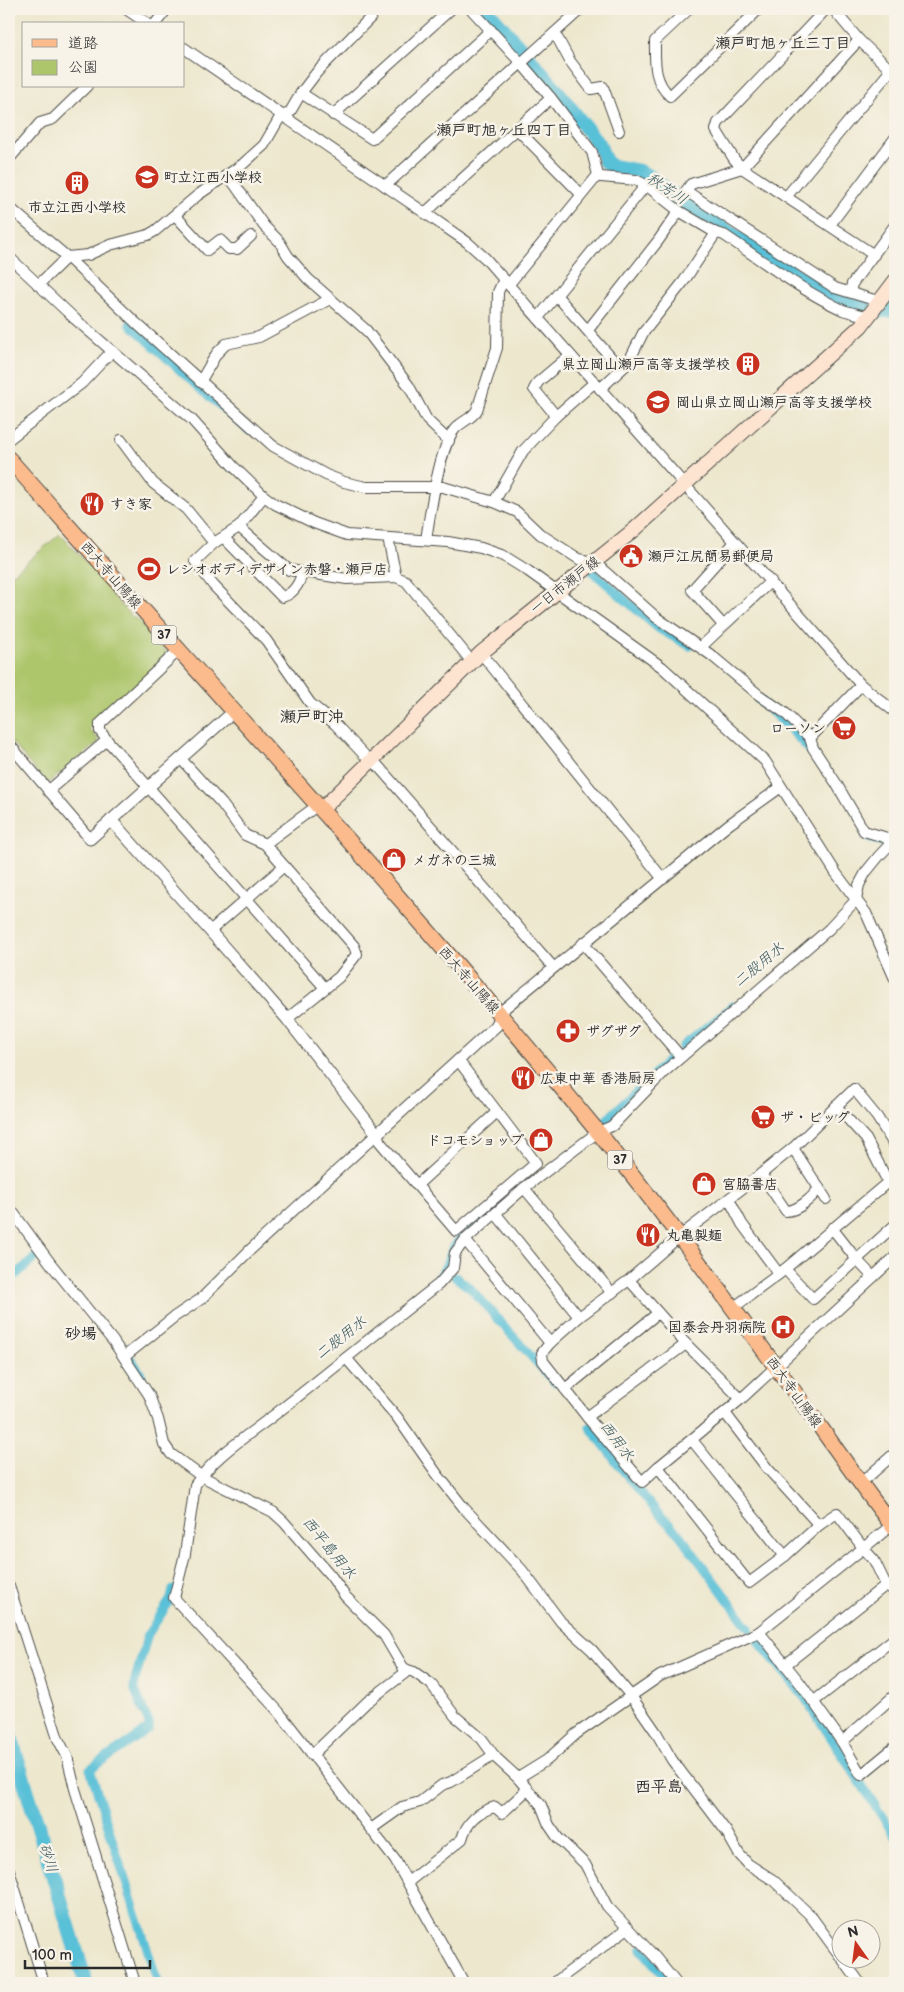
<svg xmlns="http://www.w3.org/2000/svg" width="904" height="1992" font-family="'Balsamiq Sans','Klee One',sans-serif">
<rect width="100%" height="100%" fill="#f7f3e8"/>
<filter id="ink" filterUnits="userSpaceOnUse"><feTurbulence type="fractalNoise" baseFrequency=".02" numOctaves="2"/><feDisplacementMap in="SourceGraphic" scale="10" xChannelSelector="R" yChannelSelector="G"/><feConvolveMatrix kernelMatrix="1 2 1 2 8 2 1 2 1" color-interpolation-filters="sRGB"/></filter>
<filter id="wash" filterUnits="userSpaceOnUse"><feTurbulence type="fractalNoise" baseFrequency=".0096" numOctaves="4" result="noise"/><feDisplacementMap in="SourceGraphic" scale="20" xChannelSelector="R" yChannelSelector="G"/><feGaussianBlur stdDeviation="1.12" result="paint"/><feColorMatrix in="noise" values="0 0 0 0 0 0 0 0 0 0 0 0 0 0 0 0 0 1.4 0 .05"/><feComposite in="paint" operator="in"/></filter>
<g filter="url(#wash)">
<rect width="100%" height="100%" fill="#ede7cd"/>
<path fill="#adc66c" stroke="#6c784c" d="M60 534 112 590 111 594 132 617 139 620 166 651 165 658 89 728 98 739V743L48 783 45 782 9 739V577Z"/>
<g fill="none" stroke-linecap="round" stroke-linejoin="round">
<g stroke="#59c0d7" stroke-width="9">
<path d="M130 324 199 388 249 430"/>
<path d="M593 572 659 629 690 646"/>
<path d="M759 700 787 726 815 756"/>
<path d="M866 836 887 844"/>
<path d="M682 1047 733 1006"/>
<path d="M601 1125 672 1057"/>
<path d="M455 1277 470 1288 554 1382"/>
<path d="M9 1281 36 1257"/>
<path d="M434 1283C446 1273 448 1254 457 1242 467 1228 487 1213 501 1202"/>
<path d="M132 1360 142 1376"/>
<path d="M590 1427 625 1473 658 1513 679 1534 749 1628"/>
<path d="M754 1636 805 1698 895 1836"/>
<path d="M641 1949 670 1983"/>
<path d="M158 1983 90 1769 149 1729V1723L134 1688 135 1680 148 1634 171 1599 173 1590"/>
</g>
<g stroke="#59c0d7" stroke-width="15">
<path d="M486 9 554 87 599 145 605 161 611 166 638 171 650 177 683 202 761 253 835 298 878 311 895 310"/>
<path d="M9 1732 86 1983"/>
</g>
</g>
</g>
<g filter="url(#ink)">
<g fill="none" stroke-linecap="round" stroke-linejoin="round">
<defs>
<g id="minor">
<path d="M126 9 148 24"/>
<path d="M369 9 373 11 387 9"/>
<path d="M471 9 521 63 551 98 592 152 598 175 601 177 636 180 646 185 679 211 716 233 684 281 643 333 628 363 600 389"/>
<path d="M689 9 655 41C655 61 653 81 670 96L759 9"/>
<path d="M826 9 718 123 716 130 734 159 742 168 874 255"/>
<path d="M833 9 859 40 895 74"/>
<path d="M155 24 167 9"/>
<path d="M553 35 558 39 570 61 591 89 603 87 619 131"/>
<path d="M859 40 742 168 691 184 686 191 835 288 881 302"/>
<path d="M184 48 425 213 467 242 485 258 861 685 895 712"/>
<path d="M301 93 372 139 491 30"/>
<path d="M333 115 451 9"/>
<path d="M517 129 581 194"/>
<path d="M9 159 40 123 53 119 87 86"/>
<path d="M228 175 264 226 279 241 288 256 308 279 366 330 409 386 427 420 449 441"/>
<path d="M385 186 581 9"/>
<path d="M786 197 891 70"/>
<path d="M9 207 67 257 88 255 110 245 148 235 155 231 198 195 243 164 264 145 279 119 290 112 301 93 317 72 371 17 374 9"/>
<path d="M425 213 551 98"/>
<path d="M175 215 207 250 220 240 229 249H237L251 236"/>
<path d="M830 225 895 138"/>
<path d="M716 233 724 235C763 261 800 290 843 310 851 313 860 314 869 317"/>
<path d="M9 257 75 319 192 420 233 466 264 496 275 504 314 523 347 535 448 542 481 548 504 556 528 571 662 667 765 761 836 873 866 913 895 979"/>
<path d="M509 284 598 175"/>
<path d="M38 285 67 257 136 323 273 446 326 475 344 482 366 487H443L494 502 517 512 540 534 579 559 594 562 657 618 711 655 759 695 785 713 810 738 813 748 836 783 864 831 884 837 892 842"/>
<path d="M850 292 852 284 895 225"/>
<path d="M557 296 621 369"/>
<path d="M538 318 646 185"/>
<path d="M588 330 658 241 679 211"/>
<path d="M200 382 217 353 226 344 259 337 330 299"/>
<path d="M556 416 534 389 538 382 570 355"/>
<path d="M9 439 82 383 112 351"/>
<path d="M121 440 153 483 186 509 214 543"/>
<path d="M264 496 239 527 214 543 195 561 213 585 266 640 310 703 336 725 370 761"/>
<path d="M494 502 523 451 556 416 595 382"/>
<path d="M239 527 289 570 347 579 396 577 406 581 472 662"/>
<path d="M224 538 282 597C293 594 299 584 302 574"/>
<path d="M388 538 396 577"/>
<path d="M426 540C430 514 439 449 454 430 461 421 471 420 477 410L497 348 498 292 504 279"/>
<path d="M723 625 692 590 735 542"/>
<path d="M701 647 771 581"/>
<path d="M481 653 663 879"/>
<path d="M810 738 861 685"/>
<path d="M107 740 325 988"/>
<path d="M9 744 90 839"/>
<path d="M181 759 222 804 245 835 265 844 354 946 357 954 339 977 287 1019"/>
<path d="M372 759 553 967"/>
<path d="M48 791 107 740 100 731V724L178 651"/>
<path d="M265 844 318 805"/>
<path d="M210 931 284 866"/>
<path d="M583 943 681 1057"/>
<path d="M501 1017 505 1008 728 825 781 787"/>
<path d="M836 1106 866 1139 888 1182 895 1189"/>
<path d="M895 1146 877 1117 854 1089 793 1148 761 1174 680 1236 629 1280 579 1317 550 1343 542 1353 543 1361 587 1417 642 1482 658 1467 741 1399 895 1257"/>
<path d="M793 1148 826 1199"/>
<path d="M761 1174 786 1211C798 1211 813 1197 819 1188"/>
<path d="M417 1185 497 1112"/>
<path d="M524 1188 612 1293"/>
<path d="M729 1199 742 1224 779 1274"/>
<path d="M9 1207 51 1264 113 1341 149 1395 158 1419 164 1444 171 1454 201 1476 273 1512 284 1522 331 1576 345 1596 384 1635 404 1669 414 1672 431 1684 455 1716 482 1739 495 1757 518 1778 541 1805 549 1825 558 1838 585 1864 607 1906 655 1957 676 1983"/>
<path d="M496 1214 579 1317"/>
<path d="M832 1228 857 1260 873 1277"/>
<path d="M465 1240 550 1343"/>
<path d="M785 1269 813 1299 895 1225"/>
<path d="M629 1280 686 1344 741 1399"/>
<path d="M733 1308 779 1274 888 1182"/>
<path d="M124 1357 174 1317 201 1299 250 1250 377 1134 380 1142 456 1231 536 1163 458 1060"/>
<path d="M346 1358 397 1417 437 1474 464 1508 522 1570 561 1622 592 1650 631 1696 656 1732 672 1760 726 1831 739 1854 748 1864 773 1880 810 1915 860 1983"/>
<path d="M565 1389 658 1313"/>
<path d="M725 1413 767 1468 819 1525"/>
<path d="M587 1417 686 1344"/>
<path d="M692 1440 785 1556"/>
<path d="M658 1467 749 1583 785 1556 819 1525 837 1513 864 1549 874 1560 886 1585 895 1591"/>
<path d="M861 1483 895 1453"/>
<path d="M9 1586 58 1739 67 1756 75 1789 135 1983"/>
<path d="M759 1632 800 1683 842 1742 861 1775 895 1747"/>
<path d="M785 1665 886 1585"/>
<path d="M813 1702 895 1638"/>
<path d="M842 1742 895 1695"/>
<path d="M312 1755 367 1702 405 1673 406 1669"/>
<path d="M518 1778 547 1760 576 1734 660 1676 759 1632 892 1525"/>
<path d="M371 1829 402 1807 420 1802 442 1785 451 1782 494 1755"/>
<path d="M9 1870 44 1983"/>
<path d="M408 1882 462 1839C466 1823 479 1811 495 1807L502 1813 527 1790"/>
<path d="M464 1983 395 1860 279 1712 174 1598 185 1554 195 1485C216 1454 249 1435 278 1412 332 1370 385 1326 439 1284L453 1268 455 1253 465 1240 524 1188 598 1132 612 1126 664 1072 829 929 856 900 859 885 866 872 879 856 895 839"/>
<path d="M554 1983 628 1928"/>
</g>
<g id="tertiary">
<path d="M111 820 210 931 287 1019 377 1134 496 1026 501 1017"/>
<path d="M90 839 233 712"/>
</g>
<path id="secondary" d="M322 809 481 653 634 530 861 326 895 281"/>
<path id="primary" d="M9 459C206 683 409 901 598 1132 676 1228 747 1328 821 1428 845 1462 869 1496 895 1529"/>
</defs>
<use href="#minor" stroke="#484743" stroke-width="12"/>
<use href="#tertiary" stroke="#484743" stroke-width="13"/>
<use href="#secondary" stroke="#484743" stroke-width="16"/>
<use href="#primary" stroke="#484743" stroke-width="17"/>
<use href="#minor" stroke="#fff" stroke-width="10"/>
<use href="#tertiary" stroke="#fff" stroke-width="11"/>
<use href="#secondary" stroke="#fde4d1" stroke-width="14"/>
<use href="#primary" stroke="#fbbb8c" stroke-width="15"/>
</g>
</g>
<defs>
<symbol id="school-disc" viewBox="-11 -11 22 22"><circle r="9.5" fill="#c8321e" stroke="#f7f3e8"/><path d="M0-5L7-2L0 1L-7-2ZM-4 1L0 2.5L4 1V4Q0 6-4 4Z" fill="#fff"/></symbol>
<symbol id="building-disc" viewBox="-11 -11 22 22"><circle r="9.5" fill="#c8321e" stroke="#f7f3e8"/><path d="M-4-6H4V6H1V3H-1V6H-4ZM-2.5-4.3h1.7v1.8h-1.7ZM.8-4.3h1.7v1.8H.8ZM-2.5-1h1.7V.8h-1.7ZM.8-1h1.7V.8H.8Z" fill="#fff"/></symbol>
<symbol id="restaurant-disc" viewBox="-11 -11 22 22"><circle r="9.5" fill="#c8321e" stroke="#f7f3e8"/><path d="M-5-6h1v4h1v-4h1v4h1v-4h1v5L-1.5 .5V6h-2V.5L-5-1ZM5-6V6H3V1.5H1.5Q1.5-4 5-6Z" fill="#fff"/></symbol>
<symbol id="civic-disc" viewBox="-11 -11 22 22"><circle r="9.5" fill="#c8321e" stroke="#f7f3e8"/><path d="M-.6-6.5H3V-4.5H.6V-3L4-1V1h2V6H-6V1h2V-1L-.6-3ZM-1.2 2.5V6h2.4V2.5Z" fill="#fff"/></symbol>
<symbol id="stadium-disc" viewBox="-11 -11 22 22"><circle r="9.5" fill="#c8321e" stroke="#f7f3e8"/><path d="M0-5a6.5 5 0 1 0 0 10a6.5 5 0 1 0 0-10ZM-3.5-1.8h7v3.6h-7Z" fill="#fff"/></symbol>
<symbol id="supermarket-disc" viewBox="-11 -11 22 22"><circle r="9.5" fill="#c8321e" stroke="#f7f3e8"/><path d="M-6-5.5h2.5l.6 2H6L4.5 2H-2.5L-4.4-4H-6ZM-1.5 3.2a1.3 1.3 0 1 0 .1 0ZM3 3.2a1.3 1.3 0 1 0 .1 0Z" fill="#fff"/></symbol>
<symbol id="shop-disc" viewBox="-11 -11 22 22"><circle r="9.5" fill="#c8321e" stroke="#f7f3e8"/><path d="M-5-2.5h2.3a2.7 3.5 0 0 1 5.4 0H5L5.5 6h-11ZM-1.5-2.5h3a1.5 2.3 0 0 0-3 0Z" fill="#fff"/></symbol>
<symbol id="pharmacy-disc" viewBox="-11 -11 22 22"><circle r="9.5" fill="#c8321e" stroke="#f7f3e8"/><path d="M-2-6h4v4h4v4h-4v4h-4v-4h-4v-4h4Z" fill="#fff"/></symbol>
<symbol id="hospital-disc" viewBox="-11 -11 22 22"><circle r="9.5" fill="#c8321e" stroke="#f7f3e8"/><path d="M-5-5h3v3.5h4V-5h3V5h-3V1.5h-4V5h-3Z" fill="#fff"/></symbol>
</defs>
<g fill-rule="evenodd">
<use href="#school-disc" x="133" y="163" width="28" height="28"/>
<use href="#building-disc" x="63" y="169" width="28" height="28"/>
<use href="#building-disc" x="734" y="350" width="28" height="28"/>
<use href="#school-disc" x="644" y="388" width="28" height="28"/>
<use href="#restaurant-disc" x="78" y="490" width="28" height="28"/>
<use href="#civic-disc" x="617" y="542" width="28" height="28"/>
<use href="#stadium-disc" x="135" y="555" width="28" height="28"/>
<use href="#supermarket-disc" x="830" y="714" width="28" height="28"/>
<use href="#shop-disc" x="380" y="846" width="28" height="28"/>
<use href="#pharmacy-disc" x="554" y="1017" width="28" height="28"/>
<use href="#restaurant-disc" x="509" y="1064" width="28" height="28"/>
<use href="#supermarket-disc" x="749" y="1103" width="28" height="28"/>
<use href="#shop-disc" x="527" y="1126" width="28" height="28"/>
<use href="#shop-disc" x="690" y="1170" width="28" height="28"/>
<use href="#restaurant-disc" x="634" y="1221" width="28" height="28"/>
<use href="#hospital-disc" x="769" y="1313" width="28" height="28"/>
</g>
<g text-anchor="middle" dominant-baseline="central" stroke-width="5" stroke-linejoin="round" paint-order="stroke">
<g fill="#f7f3e8" stroke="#686764" stroke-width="1">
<rect x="151.5" y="625.5" width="25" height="19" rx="4"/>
<rect x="607.5" y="1150.5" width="25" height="19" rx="4"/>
</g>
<g font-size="12" font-weight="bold" fill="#2b2b2b">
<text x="164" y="635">37</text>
<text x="620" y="1160">37</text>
</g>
<g font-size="14" font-weight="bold" fill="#2b2b2b" stroke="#f7f3e8" text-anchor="start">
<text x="164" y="177">町立江西小学校</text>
<text x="77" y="207" text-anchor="middle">市立江西小学校</text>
<text x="730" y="364" text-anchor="end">県立岡山瀬戸高等支援学校</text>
<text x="676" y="402">岡山県立岡山瀬戸高等支援学校</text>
<text x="110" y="504">すき家</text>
<text x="648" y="556">瀬戸江尻簡易郵便局</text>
<text x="166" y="569">レシオボディデザイン赤磐・瀬戸店</text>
<text x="826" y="728" text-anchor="end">ローソン</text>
<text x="412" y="860">メガネの三城</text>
<text x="586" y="1031">ザグザグ</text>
<text x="540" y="1078">広東中華 香港厨房</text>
<text x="780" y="1117">ザ・ビッグ</text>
<text x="524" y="1140" text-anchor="end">ドコモショップ</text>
<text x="722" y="1184">宮脇書店</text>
<text x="666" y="1235">丸亀製麺</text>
<text x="766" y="1327" text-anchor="end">国泰会丹羽病院</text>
</g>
<g font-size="14" fill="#2b2b2b" stroke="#f7f3e8">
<text transform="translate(111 575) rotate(49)">西大寺山陽線</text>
<text transform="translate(565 585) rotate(-38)">一日市瀬戸線</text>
<text transform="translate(469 980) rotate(49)">西大寺山陽線</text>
<text transform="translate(794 1392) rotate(54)">西大寺山陽線</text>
</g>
<g font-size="15" font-weight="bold" fill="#2b2b2b" stroke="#f7f3e8">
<text x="783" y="43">瀬戸町旭ヶ丘三丁目</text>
<text x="504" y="130">瀬戸町旭ヶ丘四丁目</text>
</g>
<g font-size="15" font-style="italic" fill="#39585f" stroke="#f7f3e8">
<text transform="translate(667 189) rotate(33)">秋芳川</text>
<text transform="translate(759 965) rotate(-40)">二股用水</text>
<text transform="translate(341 1338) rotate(-38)">二股用水</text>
<text transform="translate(617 1441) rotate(53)">西用水</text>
<text transform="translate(329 1548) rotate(51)">西平島用水</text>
<text transform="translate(48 1858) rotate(73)">砂川</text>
</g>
<g font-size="16" font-weight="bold" fill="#2b2b2b" stroke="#f7f3e8">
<text x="312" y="717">瀬戸町沖</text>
<text x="81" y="1334">砂場</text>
<text x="659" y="1787">西平島</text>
</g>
</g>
<rect width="904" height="1992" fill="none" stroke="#f7f3e8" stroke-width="30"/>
<rect x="22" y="22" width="162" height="65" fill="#f7f3e8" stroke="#a5a39c"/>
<rect x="32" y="39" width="25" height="8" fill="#fbbb8c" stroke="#a5a39c"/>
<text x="68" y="48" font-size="15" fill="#2b2b2b">道路</text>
<rect x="32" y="60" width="25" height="15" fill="#adc66c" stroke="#a5a39c"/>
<text x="68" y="72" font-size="15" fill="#2b2b2b">公園</text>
<g transform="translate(856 1944) rotate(346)"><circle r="24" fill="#f7f3e8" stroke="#a5a39c"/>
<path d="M0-4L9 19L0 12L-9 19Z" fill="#c8321e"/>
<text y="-8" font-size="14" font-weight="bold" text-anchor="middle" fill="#2b2b2b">N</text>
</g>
<path d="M25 1960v8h125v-8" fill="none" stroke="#2b2b2b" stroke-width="2.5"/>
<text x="32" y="1960" font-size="15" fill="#2b2b2b" stroke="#f7f3e8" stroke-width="4" paint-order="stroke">100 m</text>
</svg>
